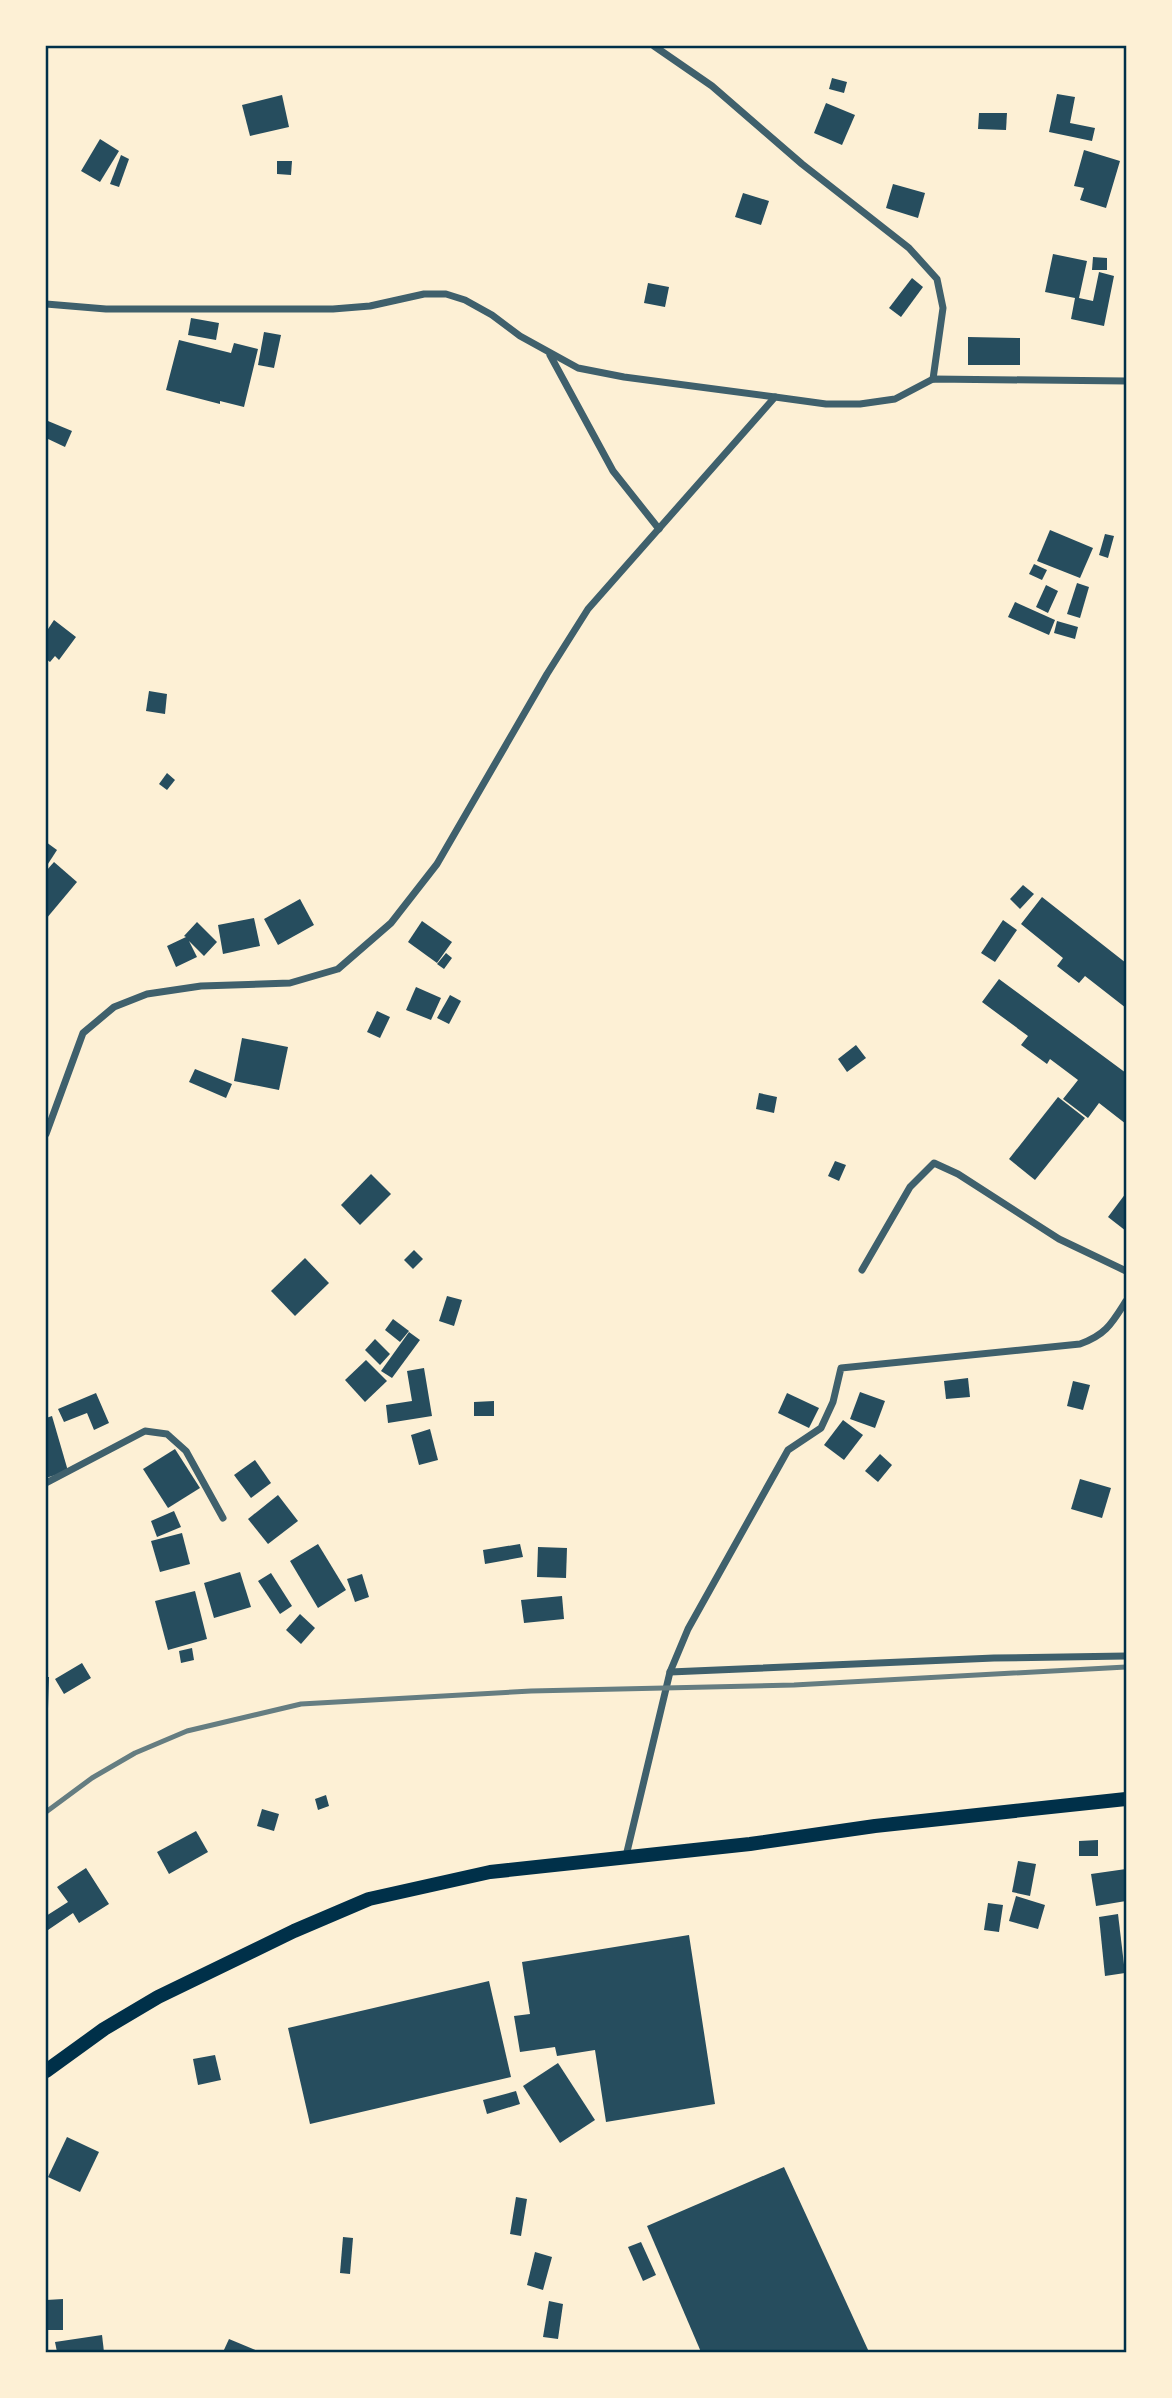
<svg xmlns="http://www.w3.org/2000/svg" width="1172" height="2398" font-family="'IBM Plex Serif',serif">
<rect width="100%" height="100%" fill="#fdf0d5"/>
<g fill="#264d5e">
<path d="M832 78 847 82 844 93 829 89Z"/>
<path d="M1057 94 1075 97 1070 123 1095 128 1092 141 1049 132Z"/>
<path d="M282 95 289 127 250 136 242 105Z"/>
<path d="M826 103 855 115 842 145 814 133Z"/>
<path d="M979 113H1007L1006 130 978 129Z"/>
<path d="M100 139 119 151 100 182 81 171Z"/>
<path d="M1084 150 1120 161 1106 208 1080 200 1084 188 1074 186Z"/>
<path d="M121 155 129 159 119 187 110 184Z"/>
<path d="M277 161H292L291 175 277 174Z"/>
<path d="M893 184 925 193 918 218 886 208Z"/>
<path d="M743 193 769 201 761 225 735 217Z"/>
<path d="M1053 254 1087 261 1079 298 1093 301 1099 272 1114 276 1104 326 1071 319 1075 298 1045 292Z"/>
<path d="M1093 257 1107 258V270H1092Z"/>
<path d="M912 278 923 287 901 317 889 308Z"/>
<path d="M648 283 669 287 665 307 644 303Z"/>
<path d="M191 318 219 323 216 340 188 335Z"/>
<path d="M264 332 281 335 274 368 258 365Z"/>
<path d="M968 337 1020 338V365H968Z"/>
<path d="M179 340 231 353 234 343 258 349 244 407 220 401V404L166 390Z"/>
<path d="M48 421 72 431 65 447 46 438Z"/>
<path d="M1050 530 1093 548 1080 578 1037 561Z"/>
<path d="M1105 534 1114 536 1108 558 1099 555Z"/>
<path d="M1034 564 1047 570 1042 580 1029 574Z"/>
<path d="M1077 583 1089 587 1080 618 1067 614Z"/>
<path d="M1046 585 1058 591 1048 613 1036 607Z"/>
<path d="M1015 602 1055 620 1049 635 1008 617Z"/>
<path d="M54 620 76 637 59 660 55 656 50 662 46 659V632Z"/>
<path d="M1057 621 1078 627 1075 639 1054 633Z"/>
<path d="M149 691 167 694 165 714 146 711Z"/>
<path d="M167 773 175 780 167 790 159 784Z"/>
<path d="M46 842 57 850 46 867Z"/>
<path d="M54 862 77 882 46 919V871Z"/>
<path d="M1023 885 1034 894 1020 909 1010 899Z"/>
<path d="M1042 897 1126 963V1008L1085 976 1079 983 1057 966 1063 958 1021 924Z"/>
<path d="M300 899 314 925 278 945 264 919Z"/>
<path d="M254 918 260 946 223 954 218 925Z"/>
<path d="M1003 920 1017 930 995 962 981 953Z"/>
<path d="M422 921 452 942 437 963 408 942Z"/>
<path d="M197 922 217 942 204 956 189 941 197 957 176 967 167 946 186 937 184 936Z"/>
<path d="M446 953 452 958 444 969 437 964Z"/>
<path d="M999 979 1126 1073V1124L1099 1103 1088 1118 1063 1099 1078 1080 1050 1059 1047 1064 1021 1045 1028 1036 982 1002Z"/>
<path d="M416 987 441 998 431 1020 406 1010Z"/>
<path d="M450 995 461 1001 449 1024 437 1018Z"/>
<path d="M377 1011 390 1017 380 1038 367 1032Z"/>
<path d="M242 1038 288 1047 279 1090 234 1081Z"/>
<path d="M856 1045 866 1058 847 1072 838 1059Z"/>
<path d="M195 1069 232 1084 226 1098 189 1082Z"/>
<path d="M759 1093 777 1097 774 1113 756 1109Z"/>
<path d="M1058 1097 1085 1118 1035 1180 1009 1159Z"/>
<path d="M835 1161 846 1165 839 1181 828 1176Z"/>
<path d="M371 1174 391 1194 360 1225 341 1205Z"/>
<path d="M1126 1193V1231L1108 1217Z"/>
<path d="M414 1250 423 1259 413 1269 404 1260Z"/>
<path d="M305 1258 329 1283 295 1316 271 1291Z"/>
<path d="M447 1296 462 1300 454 1326 439 1321Z"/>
<path d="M393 1319 409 1331 400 1342 385 1330Z"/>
<path d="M409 1332 420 1340 392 1378 381 1371Z"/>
<path d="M375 1339 390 1354 380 1365 365 1350Z"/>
<path d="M366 1360 387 1381 365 1402 345 1380Z"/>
<path d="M424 1368 432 1416 388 1423 386 1405 412 1401 407 1371Z"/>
<path d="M968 1378 970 1397 946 1399 944 1381Z"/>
<path d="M1073 1381 1090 1385 1083 1410 1067 1406Z"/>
<path d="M860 1392 885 1401 875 1428 850 1419Z"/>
<path d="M96 1393 109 1423 94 1430 87 1413 64 1422 58 1409Z"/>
<path d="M787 1393 819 1408 809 1428 778 1413Z"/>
<path d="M494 1401V1416H474V1402Z"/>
<path d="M52 1416 68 1471 46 1478V1418Z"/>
<path d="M843 1420 863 1435 844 1460 824 1445Z"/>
<path d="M430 1429 438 1460 419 1465 411 1435Z"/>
<path d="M175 1449 200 1488 168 1508 143 1469Z"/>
<path d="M880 1454 892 1465 878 1482 865 1471Z"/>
<path d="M255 1460 271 1483 251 1498 234 1475Z"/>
<path d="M1080 1479 1111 1488 1102 1518 1071 1509Z"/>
<path d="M278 1495 298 1521 268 1544 248 1519Z"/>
<path d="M174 1511 181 1527 157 1537 151 1521Z"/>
<path d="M182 1533 190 1564 160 1572 151 1541Z"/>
<path d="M318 1544 346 1590 318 1608 290 1561Z"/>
<path d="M520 1544 523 1557 485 1564 483 1550Z"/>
<path d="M538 1547 567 1548 566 1578 537 1577Z"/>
<path d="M240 1572 251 1607 214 1618 204 1583Z"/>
<path d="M271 1573 292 1606 280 1614 258 1581Z"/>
<path d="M362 1574 369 1597 355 1602 347 1579Z"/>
<path d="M195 1591 207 1639 168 1650 155 1601Z"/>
<path d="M562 1596 564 1619 524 1623 521 1600Z"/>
<path d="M300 1614 315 1628 301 1644 286 1630Z"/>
<path d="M192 1648 194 1660 181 1663 179 1651Z"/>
<path d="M82 1663 91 1678 64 1694 55 1679Z"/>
<path d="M46 1677H49L48 1708H46Z"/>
<path d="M326 1795 329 1806 318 1810 315 1799Z"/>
<path d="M262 1809 279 1814 274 1831 257 1826Z"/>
<path d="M196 1831 208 1852 169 1874 157 1852Z"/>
<path d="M1098 1840V1856H1079V1841Z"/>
<path d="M1018 1861 1036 1864 1030 1896 1012 1892Z"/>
<path d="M86 1868 109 1904 79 1923 73 1913 48 1930 46 1916 68 1902 57 1887Z"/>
<path d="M1126 1869V1901L1096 1906 1091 1874Z"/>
<path d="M1016 1896 1045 1905 1038 1929 1009 1921Z"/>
<path d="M988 1903 1003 1905 999 1932 984 1930Z"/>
<path d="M1118 1914 1125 1973 1105 1976 1099 1917Z"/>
<path d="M689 1935 715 2104 606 2122 595 2050 557 2056 555 2047 520 2052 514 2016 530 2014 522 1962Z"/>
<path d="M489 1981 511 2077 310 2124 288 2028Z"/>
<path d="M215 2055 221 2080 198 2085 193 2059Z"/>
<path d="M558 2063 595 2120 560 2143 523 2086Z"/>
<path d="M516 2091 520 2104 487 2114 483 2100Z"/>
<path d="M67 2137 99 2152 80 2192 48 2177Z"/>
<path d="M784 2167 869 2352H701L647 2226Z"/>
<path d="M516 2197 527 2199 521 2236 510 2234Z"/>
<path d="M343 2237 353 2238 350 2274 340 2273Z"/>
<path d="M641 2242 656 2275 643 2281 628 2247Z"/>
<path d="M535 2252 552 2257 543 2290 527 2285Z"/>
<path d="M63 2299V2330H46V2300Z"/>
<path d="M549 2301 563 2304 558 2339 543 2337Z"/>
<path d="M102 2335 104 2352H57L55 2342Z"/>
<path d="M229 2339 260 2352H223Z"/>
</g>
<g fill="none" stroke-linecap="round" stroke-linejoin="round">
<g stroke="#3f606c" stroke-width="7">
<path d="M654 46 712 86 802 164 909 248 937 279 943 308 933 379"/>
<path d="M46 304 106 309H333L370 306 424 294H446L465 300 492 315 520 336 578 368 624 377 775 397"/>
<path d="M550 355 613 471 659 529"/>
<path d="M46 1134 83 1033 114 1007 147 994 201 986 290 983 338 969 391 923 437 864 547 674 588 609 775 397 826 404H860L895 399 933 379 1126 381"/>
<path d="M862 1270 910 1187 934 1163 958 1174 1059 1239 1126 1271"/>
<path d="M46 1483 145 1431 167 1434 186 1451 223 1518"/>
<path d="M670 1672 994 1658 1126 1656"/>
<path d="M626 1856 670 1672 688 1629 788 1450 821 1428 833 1402 841 1368 1080 1344C1106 1335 1112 1323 1126 1301"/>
</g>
<path stroke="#003049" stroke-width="14" d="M46 2071 104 2029 158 1997 294 1931 369 1899 490 1872 750 1844 875 1826 1126 1799"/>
<path stroke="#657d81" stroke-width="5" d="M46 1812 92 1778 135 1753 187 1731 301 1704 531 1691 794 1685 1126 1667"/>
</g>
<rect width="1172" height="2398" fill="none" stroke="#fdf0d5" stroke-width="94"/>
<rect x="47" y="47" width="1078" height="2304" fill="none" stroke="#003049" stroke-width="2.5"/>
</svg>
